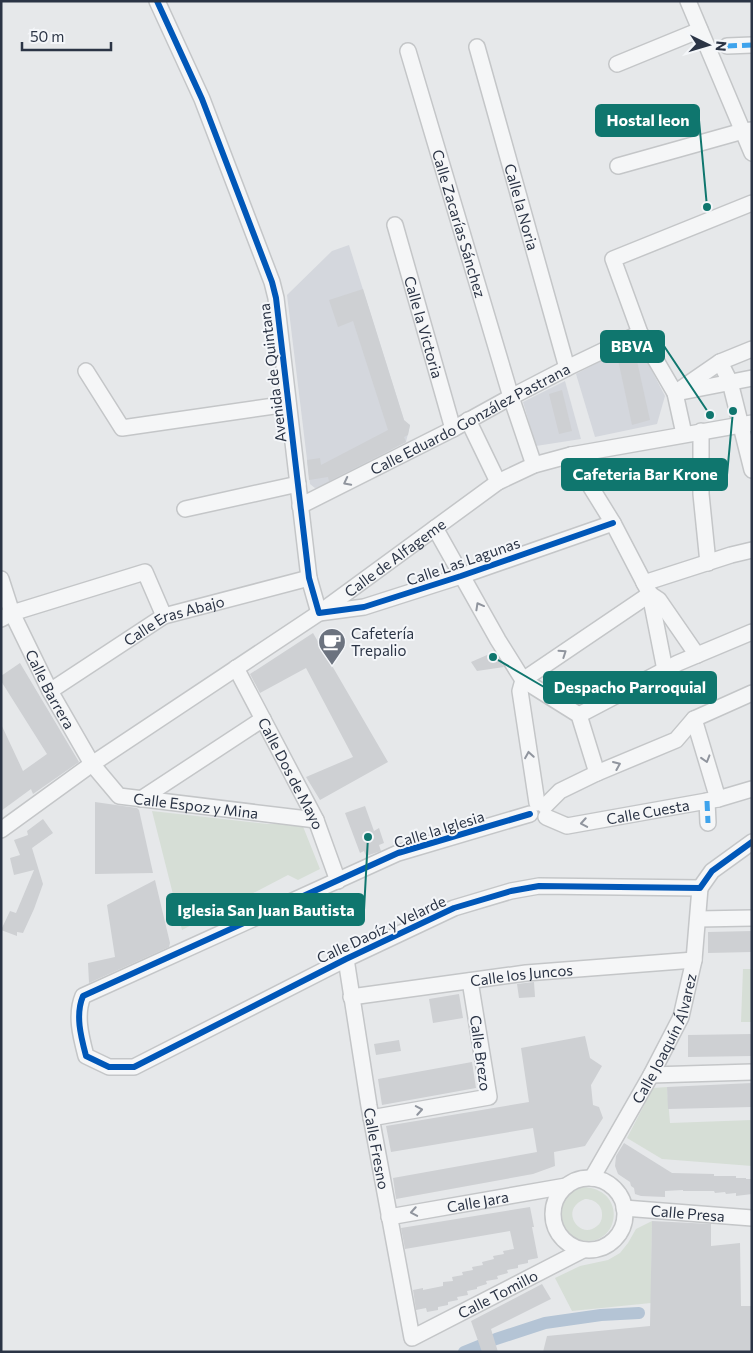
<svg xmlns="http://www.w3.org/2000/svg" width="753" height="1353" font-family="Commissioner,sans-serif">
<rect width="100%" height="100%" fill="#e6e8ea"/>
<g fill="#d4d7dd">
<path d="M349 245 405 423 410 425 406 442 322 487 315 488 310 484 287 295 332 251Z"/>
<path d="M632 345 640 348 665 396 657 424 595 437 576 374Z"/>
<path d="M565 381 581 439 536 446 523 402Z"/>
</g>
<g fill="#d6ded6" fill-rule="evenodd">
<path d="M152 811 268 824H302L320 869 298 880 288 875 182 930Z"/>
<path d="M743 969H752V1022H741Z"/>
<path d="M667 1087 670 1123 752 1120V1166L662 1159 627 1138 653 1088Z"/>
<path d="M582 1187C626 1188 621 1241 588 1241 580 1241 572 1238 567 1233 558 1223 558 1207 566 1197 570 1192 576 1190 582 1187ZM585 1199C594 1199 603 1205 602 1216 602 1220 600 1224 597 1226 580 1241 558 1209 585 1199Z"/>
<path d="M652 1221 651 1303 572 1311 555 1278 580 1266 608 1260 620 1253 628 1243 636 1229Z"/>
</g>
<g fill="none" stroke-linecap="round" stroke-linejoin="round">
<path stroke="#b4c4d5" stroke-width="12" d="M464 1352 496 1339 545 1323 601 1315 639 1313"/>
</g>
<g fill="#ced0d3">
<path d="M363 289 404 420 410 425 408 435 404 437 406 442 329 481 328 477 309 480 307 460 320 458 321 465 388 430 353 321 338 327 329 300Z"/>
<path d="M635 352 650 420 632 425 617 355Z"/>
<path d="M562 390 572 431 559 434 549 394Z"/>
<path d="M313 633 388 762 320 800 306 777 353 757 306 668 260 693 250 674Z"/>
<path d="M494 652 504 667 477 671 471 662Z"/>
<path d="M20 663 79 762 33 794 31 789 1 811V724L23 771 47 754 1 681V676Z"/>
<path d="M95 802 137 808 139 810 153 873 95 874Z"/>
<path d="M365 806 374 831 379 828 384 843 379 845 381 851 366 856 364 851 360 853 345 813Z"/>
<path d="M43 819 53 833 32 848 43 884 34 909 23 933 17 932V936L1 930 10 911 16 913 34 870 14 875 10 858 20 855 14 840 28 835 27 831Z"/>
<path d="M155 880 170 943 169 947 89 983 88 963 115 957 107 905Z"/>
<path d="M752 931V952L708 953V932Z"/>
<path d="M534 982 535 997 519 998 517 984Z"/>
<path d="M459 994 463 1018 433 1023 429 999Z"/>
<path d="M752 1034V1056L688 1057V1035Z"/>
<path d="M585 1036 590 1058 602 1066 591 1085 593 1105 599 1107 603 1118 585 1146 554 1152 555 1166 533 1174 396 1199 393 1178 537 1152 533 1128 391 1152 386 1126 529 1102 521 1048Z"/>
<path d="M399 1040 401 1051 376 1055 374 1044Z"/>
<path d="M472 1062 476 1088 382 1105 378 1079Z"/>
<path d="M752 1083V1107L668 1109 667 1087Z"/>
<path d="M624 1143 672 1173 714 1174V1176H736V1178H746V1179H752V1194L736 1196V1193L726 1194 725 1192 715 1193 714 1191H683V1190L665 1191V1197L641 1196 635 1194 634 1188 631 1186 630 1182 618 1174 615 1166 616 1156Z"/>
<path d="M530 1207 534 1227H532L538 1258 528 1260V1263L518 1265V1268L507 1270 508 1273 497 1276 498 1279 486 1281 487 1284 477 1287V1289L467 1291 468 1295 457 1297 458 1300 448 1302V1305L438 1307V1310L427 1312 426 1308 416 1310 413 1290 423 1288V1290L443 1286V1282L453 1281 452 1277 463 1275 462 1272 473 1270 472 1267 483 1265 482 1262 494 1259 493 1256 504 1254 503 1251 514 1249 510 1231 405 1249 401 1228Z"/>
<path d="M652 1221 711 1224V1246L740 1243 741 1306H752V1352H543L547 1336 650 1326Z"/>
<path d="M542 1284 551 1299 491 1329 498 1352H482L471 1321Z"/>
</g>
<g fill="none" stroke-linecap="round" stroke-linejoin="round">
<defs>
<g id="minor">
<path d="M157 1 202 99 272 282 276 298 309 578 319 613 364 607 461 576 613 523"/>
<path d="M688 1 752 153"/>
<path d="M727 46 752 45"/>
<path id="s1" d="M477 47 567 368"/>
<path id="s2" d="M408 51 511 397 534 465"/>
<path d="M617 64 700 30"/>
<path d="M618 166 743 131 752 130"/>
<path id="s3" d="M395 225 453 429"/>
<path d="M720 362 730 382 752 470"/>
<path d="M86 371 122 428 288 404"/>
<path d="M681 392 752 378"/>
<path d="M675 393 720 362 752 349"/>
<path d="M468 420 498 482"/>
<path d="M701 431V494L708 563"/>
<path d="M684 434 675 393 640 333 613 259 752 203"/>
<path d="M571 455 613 523 650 594 665 670"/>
<path id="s4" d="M300 506 453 429 511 397 567 368 640 333"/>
<path d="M185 509 298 484"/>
<path d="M435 528 498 640 523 680 520 691 537 803"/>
<path id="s5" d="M1 579 12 613 50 691 92 764 119 796 316 820"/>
<path d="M644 583 731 555 752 550"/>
<path d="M650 594 659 600 697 655"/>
<path d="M1 619 12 613 145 572 164 616"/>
<path id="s6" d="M236 668 316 820 338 881"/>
<path id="s7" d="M50 691 164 616 309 578"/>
<path d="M579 715 678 663 752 632"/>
<path d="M694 719 718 799"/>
<path d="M597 773 579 715 523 680 650 594"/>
<path d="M141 799 263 719"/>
<path d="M707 801 708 823"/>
<path d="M545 806 560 791 597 773 676 740 694 719 752 693"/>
<path d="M530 814 398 853 83 996C75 1015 81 1037 86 1056L109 1067H134L346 959 454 908 511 891 539 886 700 888 712 871 752 842"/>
<path id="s8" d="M546 817 567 826 718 799 752 789"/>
<path id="s9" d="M1 830 92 764 319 613 498 482 534 465 571 455 752 423"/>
<path d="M698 919 752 918"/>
<path id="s10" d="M346 959 369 1106 412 1338 583 1250"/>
<path id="s11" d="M351 997 526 973 694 960"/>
<path d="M651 1075 752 1072"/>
<path d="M371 1118 489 1097 470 981"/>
<path id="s12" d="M592 1178 651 1075 681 1017 694 960 700 888"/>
<circle cx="589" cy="1214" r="36"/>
<path id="s13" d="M624 1208 752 1218"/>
<path id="s14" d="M389 1217 566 1186"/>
</g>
</defs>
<use href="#minor" stroke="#c4c6c8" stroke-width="18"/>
<use href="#minor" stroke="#f5f6f7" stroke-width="15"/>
<g stroke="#3ea3ec" stroke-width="5" stroke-dasharray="10 5" stroke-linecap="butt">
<path d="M727 46 752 45"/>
<path d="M707 801 708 823"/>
</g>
<defs>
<g id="cycleway">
<path d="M157 1 202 99 272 282 276 298 309 578 319 613 364 607 461 576 613 523"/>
<path d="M530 814 398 853 83 996C75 1015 81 1037 86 1056L109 1067H134L346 959 454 908 511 891 539 886 700 888 712 871 752 842"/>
</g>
</defs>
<use href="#cycleway" stroke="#f4f6f9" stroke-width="9"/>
<use href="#cycleway" stroke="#0057b8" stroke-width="6"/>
</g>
<defs><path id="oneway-chevron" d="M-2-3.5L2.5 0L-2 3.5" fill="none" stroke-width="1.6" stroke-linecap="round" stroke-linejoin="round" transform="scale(1.25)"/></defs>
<g stroke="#90959e">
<use href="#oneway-chevron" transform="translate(347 482) rotate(153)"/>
<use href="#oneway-chevron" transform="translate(479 606) rotate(-119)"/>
<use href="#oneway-chevron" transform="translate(563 653) rotate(-34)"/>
<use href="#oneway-chevron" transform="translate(529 755) rotate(-99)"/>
<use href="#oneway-chevron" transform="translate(706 759) rotate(73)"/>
<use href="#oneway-chevron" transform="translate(617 765) rotate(-23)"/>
<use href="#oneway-chevron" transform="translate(584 823) rotate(170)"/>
<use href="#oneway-chevron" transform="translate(419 1110) rotate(-10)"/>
<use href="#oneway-chevron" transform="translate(414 1212) rotate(170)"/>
</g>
<defs>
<symbol id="cafe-pin" viewBox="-11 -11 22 30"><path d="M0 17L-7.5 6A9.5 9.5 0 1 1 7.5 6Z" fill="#6c737f" stroke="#f4f6f9"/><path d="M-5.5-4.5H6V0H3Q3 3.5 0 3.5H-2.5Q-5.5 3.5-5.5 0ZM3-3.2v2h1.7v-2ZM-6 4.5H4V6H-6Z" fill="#fff"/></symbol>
</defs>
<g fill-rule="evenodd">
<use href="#cafe-pin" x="316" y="626" width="32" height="43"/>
</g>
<g text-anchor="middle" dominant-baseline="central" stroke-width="4" stroke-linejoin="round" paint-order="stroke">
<g font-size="15" fill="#2b3445" stroke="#f4f6f9">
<text stroke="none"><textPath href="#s1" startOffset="166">Calle la Noria</textPath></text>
<text stroke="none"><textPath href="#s2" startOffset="180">Calle Zacarías Sánchez</textPath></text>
<text stroke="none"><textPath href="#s3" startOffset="106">Calle la Victoria</textPath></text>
<text transform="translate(272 373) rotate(-97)">Avenida de Quintana</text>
<text stroke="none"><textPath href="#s4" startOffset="191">Calle Eduardo González Pastrana</textPath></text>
<text stroke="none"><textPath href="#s9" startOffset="479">Calle de Alfageme</textPath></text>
<text transform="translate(463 561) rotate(-19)">Calle Las Lagunas</text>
<text stroke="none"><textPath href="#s7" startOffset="144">Calle Eras Abajo</textPath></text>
<text stroke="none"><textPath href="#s5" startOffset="121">Calle Barrera</textPath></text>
<text stroke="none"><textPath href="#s6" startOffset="119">Calle Dos de Mayo</textPath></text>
<text stroke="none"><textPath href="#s5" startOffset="326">Calle Espoz y Mina</textPath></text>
<text stroke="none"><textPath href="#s8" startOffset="105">Calle Cuesta</textPath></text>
<text transform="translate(439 829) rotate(-17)">Calle la Iglesia</text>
<text transform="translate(381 929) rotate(-25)">Calle Daoíz y Velarde</text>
<text stroke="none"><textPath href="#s11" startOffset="172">Calle los Juncos</textPath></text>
<text stroke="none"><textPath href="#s12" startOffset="158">Calle Joaquín Álvarez</textPath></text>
<text transform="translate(481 1053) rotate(82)">Calle Brezo</text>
<text stroke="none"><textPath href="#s10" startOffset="192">Calle Fresno</textPath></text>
<text stroke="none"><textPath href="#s14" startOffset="90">Calle Jara</textPath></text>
<text stroke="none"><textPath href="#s13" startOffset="64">Calle Presa</textPath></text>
<text stroke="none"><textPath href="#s10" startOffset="481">Calle Tomillo</textPath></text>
</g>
<g font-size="15" fill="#2b3445" stroke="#f4f6f9" text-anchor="start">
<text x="351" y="633">Cafetería<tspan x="351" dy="17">Trepalio</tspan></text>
</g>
</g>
<path fill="none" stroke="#0f766e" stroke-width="2" d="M707 207L699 120M710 415L664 346M733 411L727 475M493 657L544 687M368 837L364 910"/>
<g fill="#0f766e" stroke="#f4f6f9" stroke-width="2">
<circle cx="707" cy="207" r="5"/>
<circle cx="710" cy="415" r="5"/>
<circle cx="733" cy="411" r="5"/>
<circle cx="493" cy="657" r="5"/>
<circle cx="368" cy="837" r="5"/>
</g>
<g fill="#0f766e" stroke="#0f766e" stroke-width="2">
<rect x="596" y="105" width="103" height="31" rx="5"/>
<rect x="601" y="331" width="63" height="31" rx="5"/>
<rect x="562" y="459" width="165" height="31" rx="5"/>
<rect x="544" y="672" width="172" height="31" rx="5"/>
<rect x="167" y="894" width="197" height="31" rx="5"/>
</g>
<g font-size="16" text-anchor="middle" font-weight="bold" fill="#fff">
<text x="648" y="126">Hostal leon</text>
<text x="632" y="352">BBVA</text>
<text x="645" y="480">Cafeteria Bar Krone</text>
<text x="630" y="693">Despacho Parroquial</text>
<text x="266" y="916">Iglesia San Juan Bautista</text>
</g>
<rect width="753" height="1353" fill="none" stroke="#2b3445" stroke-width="5"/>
<g transform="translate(708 45) rotate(95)" stroke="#f4f6f9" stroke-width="4" paint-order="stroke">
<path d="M0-4L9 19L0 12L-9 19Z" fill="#2b3445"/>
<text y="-8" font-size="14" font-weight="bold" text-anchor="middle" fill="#2b3445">N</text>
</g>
<path d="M22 42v8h89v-8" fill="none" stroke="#2b3445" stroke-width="2.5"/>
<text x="30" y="42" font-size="15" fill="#2b3445" stroke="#f4f6f9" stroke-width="4" paint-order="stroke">50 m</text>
</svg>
